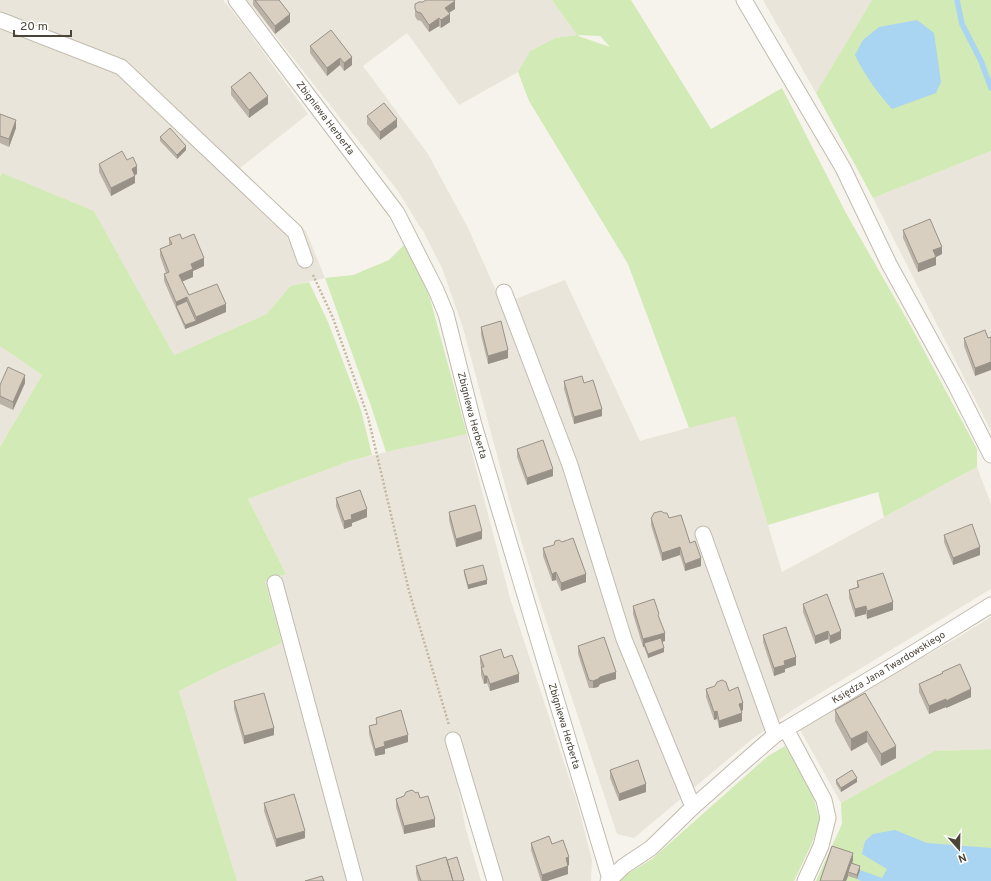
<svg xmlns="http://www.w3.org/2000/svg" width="991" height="881" font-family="Overpass,sans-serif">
  <rect width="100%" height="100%" fill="#f6f3ec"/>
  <!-- residential -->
  <path fill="#eae5da" d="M0,0H223L243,24L308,114L240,168L306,231L325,278L290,286L267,314L174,355L94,211L3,174L0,178Z
    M247,0H552L577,35L555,38L530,51L518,72L459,105L407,33L363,66L428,154L468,228L502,304L565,280L640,441L735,415L782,572L977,467L991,504V589L794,709L751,740L634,838L617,834L535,587L509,500L463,328L442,268L422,229L420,227L398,191Z
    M763,0H872L816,93Z
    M991,151V431L873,198Z
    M0,346L42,375L0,447Z
    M467,434L510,598L577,802L592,860L591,881H502L498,867L456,775L465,826L481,881H237L179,691L221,670L282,643L265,580L286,574L248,499L350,461L435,440Z
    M991,617V749L934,751L841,803L799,728L957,638Z"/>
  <!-- green -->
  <path fill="#d2eab5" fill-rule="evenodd" d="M552,0H631L711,129L782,88L846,213L913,330L977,449V467L884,517L878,492L768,525L735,416L689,428L628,264L529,101L518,72L530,51L555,38L577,35ZM579,35L600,36L610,47L578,36Z
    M872,0H991V151L873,198L816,93Z
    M2,173L94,211L174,355L267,314L290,286L309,282L328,322L350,380L361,410L372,455L350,461L248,499L286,574L265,581L282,643L221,670L179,691L237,881H0V447L42,375L0,346V178Z
    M406,243L429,295L467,434L386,452L371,406L325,278L353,275L389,260Z
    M785,746L810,787L820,820L812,843L794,881H616L652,859L768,756Z
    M991,749V881H816L842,824L841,803L934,751Z"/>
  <!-- water -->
  <path fill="#a9d4f2" d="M917,20L934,33L941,82L936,93L892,109C877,92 865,76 855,55L863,40L879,27Z
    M895,830L927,843L991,848V881H861L857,879L860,870L882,878L887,869L862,854L865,841L873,834Z"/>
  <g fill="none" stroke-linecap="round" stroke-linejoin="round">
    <!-- stream -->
    <path stroke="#a9d4f2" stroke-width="5.5" d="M957,0L962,24L981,61L991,88"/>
    <defs>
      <g id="minor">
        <path id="s1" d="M236,0L397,213L436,290L446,314L474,425L610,879"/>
        <path d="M744,0L843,168L889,264L956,386L991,455"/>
        <path d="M0,20L121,67L295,232L305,260"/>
        <path d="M504,292L570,465L624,639L693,807"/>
        <path d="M703,534L775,735"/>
        <path d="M275,583L355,881"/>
        <path d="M453,740L495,881"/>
        <path d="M608,881L624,866L651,848L693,807L736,769L775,735L786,729"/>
        <path id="s2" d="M805,881L821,846L828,818L824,800L786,729L902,660L991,605"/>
      </g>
    </defs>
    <!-- minor casing -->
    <use href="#minor" stroke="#c2bbae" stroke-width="17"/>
    <!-- path -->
    <path stroke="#c4b79f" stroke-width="2.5" stroke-dasharray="2 2" stroke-linecap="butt" d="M313,275L333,318L368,417L409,591L449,725"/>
    <!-- minor -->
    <use href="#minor" stroke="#fff" stroke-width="15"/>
  </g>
  <!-- wall -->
  <path fill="#bab2a6" d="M253,0H279L290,22L275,34L253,5Z
    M415,9H455L449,13L450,22L441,28L439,26L429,32L421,21L417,20L415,16Z
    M331,30L352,65L344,71L340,65L327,76L310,53V46Z
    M231,87L268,104L249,118L231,95Z
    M0,114L16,128L9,147L0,143Z
    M367,116L397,127L380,140L367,124Z
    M160,137L186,150L177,159L160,141Z
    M127,160L137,174L135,175V183L111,196L99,172V164Z
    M903,230L942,254L936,257V265L918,272L903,238Z
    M169,238L182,239L204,266L193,271V277L182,281L189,295L226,312L185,329L164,281V274L166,273L160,256V249L169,245Z
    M481,327L508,358L488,364L481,335Z
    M964,338H988L975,376L964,346Z
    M564,381L584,383L602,416L574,424L564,389Z
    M25,383L13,410L0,404V385Z
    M517,449L553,476L527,485L517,457Z
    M336,498L367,517L352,523V526L344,529L336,506Z
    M449,512L482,539L456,547L449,520Z
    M651,518H669L690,543L701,566L685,571L680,555L662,561L651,525Z
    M944,535L980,555L953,565L944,542Z
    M543,548L586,582L561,591L556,580L552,581L543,556Z
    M464,570L487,584L468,589L464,574Z
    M857,581L893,610L867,619L866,614L855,617L849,598V590L857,587Z
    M803,604L841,639L830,644L828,639L815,644L803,612Z
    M633,606L659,618L665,641L662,642L664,652L648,658L644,647H643L633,614Z
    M763,635L796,665L785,669V672L774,676L763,642Z
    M578,646L616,679L600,684L598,687L593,688H589L578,654Z
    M480,656L504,658L519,682L490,691L487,683L484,684L481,675V667L480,663Z
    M942,672L971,697L946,708V707L929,714L919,692V684L942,673Z
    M706,689L729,691L743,710L741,711L742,721L719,728L717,719L714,720L706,697Z
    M865,693L896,758L881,766L867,742L851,751L835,721V710Z
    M234,701L274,735L244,744L234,709Z
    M376,718L408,742L385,749V754L375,756L369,734V726L376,724Z
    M610,770L646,792L619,801L610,778Z
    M836,780L857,782L841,792L836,784Z
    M420,798L435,827L404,834L396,807V799Z
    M264,803L305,838L276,847L264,811Z
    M531,843L552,844L569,865H568V874L547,881H541L531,850Z
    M447,860L464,881H418L416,873V866Z
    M853,860L852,864L860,870L857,879L848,876L846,881H820Z"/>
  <!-- shaded-wall -->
  <path fill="#979187" d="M455,1V9L445,15V8Z
    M290,14V22L275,34V26Z
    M450,14V22L441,28V20Z
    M439,18V26L429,32V25Z
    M352,57V65L344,71V63Z
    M340,58V65L327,76V68Z
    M268,96V104L249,118V110Z
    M397,119V127L380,140V132Z
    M16,120V128L9,147V139Z
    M186,146V150L177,159V155Z
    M137,166V174L132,176V169Z
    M135,176V183L111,196V188Z
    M942,247V254L936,257V265L918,272V264L933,250Z
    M204,258V266L193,271V277L179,283V275L191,264Z
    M187,297V305L176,306V302Z
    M226,304V312L196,325V317Z
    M196,321V325L185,329V325Z
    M508,350V358L488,364V356Z
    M991,362V370L975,376V368Z
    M25,375V383L13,410V402Z
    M602,409V416L574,424V417Z
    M553,469V476L527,485V478Z
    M367,509V517L352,523V526L344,529V521L351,515Z
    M482,531V539L456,547V539Z
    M680,547V555L662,561V553Z
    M980,547V555L953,565V558Z
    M701,558V566L685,571V564Z
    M556,572V580L552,581V574Z
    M586,574V582L561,591V583Z
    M487,580V584L468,589V585Z
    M893,602V610L867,619V611Z
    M866,606V614L855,617V609Z
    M828,631V639L815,644V636Z
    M841,631V639L830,644V636Z
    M665,633V641L645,646L644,643V647H643V639Z
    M664,648V652L648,658V654Z
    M796,657V665L785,669V672L774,676V668L784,661Z
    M616,672V679L600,684L598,687L593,688V681L600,677Z
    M519,674V682L490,691V684Z
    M484,676H487V683L484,684Z
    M971,689V697L946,708V701Z
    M946,699V707L929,714V706Z
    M743,703V710L739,712V704Z
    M717,711V719L714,720V712Z
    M742,713V721L719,728V721Z
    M274,728V735L244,744V736Z
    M867,731V742L851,751V739Z
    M408,735V742L385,749V754L375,756V749L384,742Z
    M896,746V758L881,766V754Z
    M857,778V782L841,792V788Z
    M646,784V792L619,801V794Z
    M435,819V827L404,834V826Z
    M305,831V838L276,847V839Z
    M853,853V860L849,872H848V876L846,881H843Z
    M569,857V865L566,866V858Z
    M568,866V874L547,881H542V875Z
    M860,866V870L857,879V875Z"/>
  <!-- building -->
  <path fill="#d8cfc1" stroke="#979187" d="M255,0H279L290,14L275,26Z
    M426,0H454L455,1L445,8L450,14L441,20L439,18L429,25L421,13L417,12L415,9V4L419,2H423Z
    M331,30L352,57L344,63L340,58L327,68L310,46Z
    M250,72L268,96L249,110L231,87Z
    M384,103L397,119L380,132L367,116Z
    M0,114L16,120L9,139L0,136Z
    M170,128L186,146L177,155L160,137Z
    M122,151L127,160L133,157L137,166L132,169L135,176L111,188L99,164Z
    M930,219L942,247L933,250L936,257L918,264L903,230Z
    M180,234L182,239L194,234L204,258L191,264L193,269L179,275L189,295L217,284L226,304L196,317L187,297L176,302L164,274L169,272L160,249L172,244L169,238Z
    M187,301L196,321L185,325L176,306Z
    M501,321L508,350L488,356L481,327Z
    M985,330L988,338L991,337V362L975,368L964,338Z
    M8,367L25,375L13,402L0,396V385Z
    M582,376L584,383L593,380L602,409L574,417L564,381Z
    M543,440L553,469L527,478L517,449Z
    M360,490L367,509L351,515L352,519L344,521L336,498Z
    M475,505L482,531L456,539L449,512Z
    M661,511L664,513H667L669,518L681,515L690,543L695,541L701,558L685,564L680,547L662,553L651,518L652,517L654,513Z
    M972,524L980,547L953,558L944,535Z
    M573,538L586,574L561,583L556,572L552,574L543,548L554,545L555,541L559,540L562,542Z
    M483,565L487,580L468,585L464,570Z
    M883,573L893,602L867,611L866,606L855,609L849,590L859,587L857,581Z
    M827,594L841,631L830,636L828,631L815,636L803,604Z
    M654,599L659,614L658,615L665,633L643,639L633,606Z
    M786,627L796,657L784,661L785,665L774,668L763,635Z
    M604,637L616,672L600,677L598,679L593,681L589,680L578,646Z
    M661,638L664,648L648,654L644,643Z
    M501,649L504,658L512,655L519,674L490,684L487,676H484L481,667H484L480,656Z
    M960,664L971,689L946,701V699L929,706L919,684L943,673L942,672Z
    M722,680L726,682L729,691L738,687L743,703L739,704L742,713L719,721L717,711L714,712L706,689L715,686L717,682Z
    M264,693L274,728L244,736L234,701Z
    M865,693L896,746L881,754L867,731L851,739L835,710Z
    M401,710L408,735L384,742L385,746L375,749L369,726L377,724L376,718Z
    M638,760L646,784L619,794L610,770Z
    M852,770L857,778L841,788L836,780Z
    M412,790L416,793L418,792L420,798L428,796L435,819L404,826L396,799L404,796L406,792Z
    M294,794L305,831L276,839L264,803Z
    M549,836L552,844L563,840L569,857L566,858L568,866L542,875L531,843Z
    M832,846L853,853L843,881H820Z
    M446,857L453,881H421L416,866Z
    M457,857L464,880L462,881H453L447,860Z
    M851,863L860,866L857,875L848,872Z
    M322,876L324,881H305Z"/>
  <g text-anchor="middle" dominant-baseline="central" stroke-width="3" stroke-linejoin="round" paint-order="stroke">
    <!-- street labels -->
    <g font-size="10" fill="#4b4439" stroke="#fff">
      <text stroke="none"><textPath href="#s1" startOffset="148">Zbigniewa Herberta</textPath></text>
      <text stroke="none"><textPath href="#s1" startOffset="484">Zbigniewa Herberta</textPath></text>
      <text stroke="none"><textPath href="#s2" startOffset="286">Księdza Jana Twardowskiego</textPath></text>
      <text stroke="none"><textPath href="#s1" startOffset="808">Zbigniewa Herberta</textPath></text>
    </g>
  </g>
  <!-- north arrow -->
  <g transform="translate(959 849) rotate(160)" stroke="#ffffff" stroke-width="3" paint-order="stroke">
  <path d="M0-3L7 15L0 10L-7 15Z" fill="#4b4439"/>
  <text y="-6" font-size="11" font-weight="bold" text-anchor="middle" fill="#4b4439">N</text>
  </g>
  <!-- scale -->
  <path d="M14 30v6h57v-6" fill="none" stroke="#4b4439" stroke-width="2"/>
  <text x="20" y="30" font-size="12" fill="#4b4439" stroke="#ffffff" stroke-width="3" paint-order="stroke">20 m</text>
</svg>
